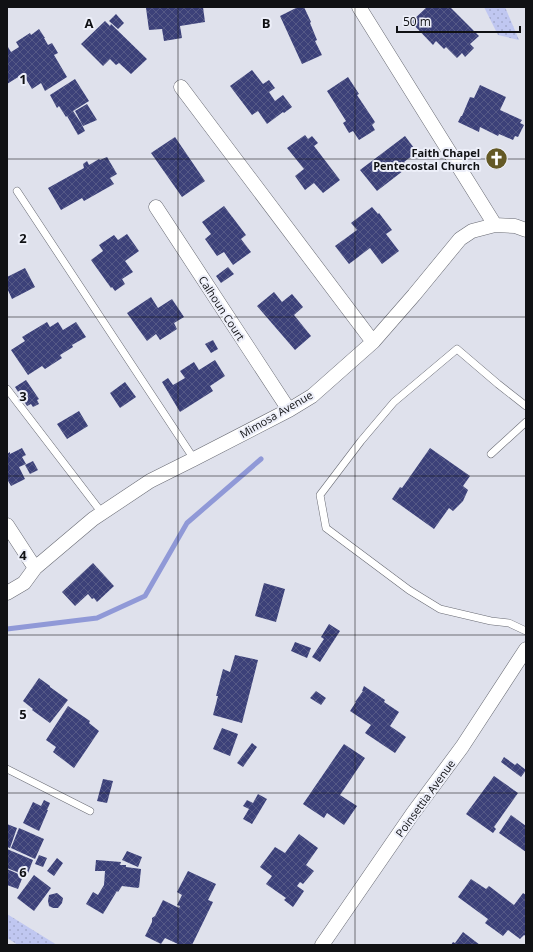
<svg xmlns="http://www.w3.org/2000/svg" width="533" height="952" font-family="'Open Sans',sans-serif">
  <defs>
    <pattern id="grass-dots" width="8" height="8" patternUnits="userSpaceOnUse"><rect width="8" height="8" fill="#c0c7f1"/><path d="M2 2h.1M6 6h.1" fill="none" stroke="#a4aace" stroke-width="1.8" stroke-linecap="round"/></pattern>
    <pattern id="building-cross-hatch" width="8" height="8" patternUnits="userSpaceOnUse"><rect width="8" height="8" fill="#3c4179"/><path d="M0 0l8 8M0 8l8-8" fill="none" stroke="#555986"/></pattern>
  </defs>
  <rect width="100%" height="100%" fill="#dfe1ec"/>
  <!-- grass -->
  <path fill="url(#grass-dots)" d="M484,7H505L519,40L498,35Z
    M7,914L57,945H18L7,938Z"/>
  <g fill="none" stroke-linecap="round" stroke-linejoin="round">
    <!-- stream -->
    <path stroke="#9099d7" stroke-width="5" d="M7,629L97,618L145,596L187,523L261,459"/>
  </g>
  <!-- building -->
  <path fill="url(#building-cross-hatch)" d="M147,7H203L205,22L180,26L182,38L164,41L162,29L149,30L146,8H147Z
    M298,7H304L311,22L310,23L317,40L315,41L322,55L302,64L280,16Z
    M427,7H450L479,36L470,44L474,48L465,57L462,53L457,58L446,47L444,49L436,41L433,45L411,22Z
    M116,14L124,23L118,29L109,21Z
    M105,21L110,26L111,24L147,59L131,74L119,63L116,65L110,59L103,66L81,44Z
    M39,29L45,38H44L48,45L52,43L58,53L54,55L67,77L45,91L41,83L32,89L23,74L7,84V48L8,47L11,52L19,47L16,42L30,33L31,35Z
    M252,70L263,84L269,80L275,88L269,92L275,101L283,95L292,107L284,113L283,112L267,124L258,111L252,115L230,86Z
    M348,77L359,94L357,95L375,122L372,125L375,130L359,140L353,131L349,133L343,123L346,121L327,91Z
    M75,79L89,101L73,111L81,123L85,131L78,135L67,116L66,117L59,106L57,108L50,95Z
    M480,85L506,97L500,110L522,120L520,123L524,125L518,137L515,136L513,140L499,134L498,136L480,127L479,132L458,122L461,116H462L470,97L474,98Z
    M87,104L97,120L83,126L75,111Z
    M305,135L308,139L312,136L318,143L314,146L340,180L323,193L314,183L305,190L295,176L304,169L287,148Z
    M405,136L417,152L404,162L408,167L377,191L360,170Z
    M175,137L205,181L182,197L151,153Z
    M107,157L117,174L110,178L114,184L84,201L82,198L61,210L48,188L84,168L83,164L87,161L89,165L99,159L100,160Z
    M224,206L246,235L241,239L251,252L233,265L224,252L217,256L205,239L211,234L202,222Z
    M372,207L378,214L379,213L392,230L386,234L399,251L382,264L370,248L349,264L335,246L357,230L351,223Z
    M127,234L139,251L125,261L133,272L122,279L125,284L115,291L112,287L111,288L91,260L103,251L99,245L114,235L118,240Z
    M228,267L234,274L221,283L216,276Z
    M25,268L35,287L12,299L7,288V277Z
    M274,292L282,302L292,294L303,307L294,315L311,336L295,350L257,306Z
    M151,297L158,308L172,299L184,317L174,323L177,329L160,340L156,334L147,341L127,313Z
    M47,322L50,327L58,322L63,330L76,322L86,337L72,345L73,347L60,355L62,358L45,369L42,366L28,375L11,350L25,341L22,337Z
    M213,340L218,349L211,353L205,344Z
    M215,360L225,376L210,386L213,391L180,412L162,382L168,378L173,385L185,378L180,371L194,362L199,370Z
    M26,380L39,399L37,400L39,404L33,407L31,404L27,406L15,387Z
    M125,382L136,397L120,408L110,393Z
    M79,411L88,426L67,439L57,424Z
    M22,448L26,455L22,457L26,464L19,467L25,479L11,486L7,479V454L10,452V454Z
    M430,448L470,476L463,486L468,490L463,501L453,511L449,508L434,529L392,499L400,487L402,488Z
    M33,461L38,470L30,474L25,465Z
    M93,563L114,586L97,602L94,598L92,599L88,594L75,606L62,592Z
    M264,583L285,589L276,622L255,616Z
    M329,624L340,631L320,662L312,657L324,639L321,637Z
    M295,642L311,648L307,658L291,651Z
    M235,655L258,660L242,723L213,715L218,696H216L223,669L230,672Z
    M39,678L50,686V687L68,700L50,723L32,710L33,709L23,701Z
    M364,686L385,700L384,702L399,712L390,726L406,737L395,753L365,733L371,725L350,711L356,702H355L363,691H362Z
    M316,691L326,698L321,705L310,698Z
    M68,706L90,721L89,723L99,731L74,768L53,752L56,747L46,740Z
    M222,728L238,734L230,756L213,749Z
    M252,743L257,747L243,767L237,763Z
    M344,744L365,758L340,795L357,806L344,825L327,813L324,818L303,804Z
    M504,757L515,765L517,763L526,770L521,777L501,762Z
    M494,776L518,793L494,827L496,829L493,833L466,814Z
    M103,779L113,781L107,803L97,801Z
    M258,794L267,799L252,824L243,819L249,809L243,806L247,800L253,803Z
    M44,800L50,803L47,810H48L39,831L23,823L33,802L41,806Z
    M511,815L526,826V852L499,833Z
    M7,824L17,828L10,848L7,847Z
    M19,828L44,839L35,859L11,848Z
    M299,834L318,848L306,865L314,871L303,884L300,882L297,886L304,891L293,907L284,900L286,898L266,884L272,876L260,867L275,847L285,853Z
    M7,849L33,860L27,876L7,868Z
    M127,851L142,857L138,867L122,860Z
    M39,855L47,858L43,867L35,864Z
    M57,858L63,863L54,876L47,871Z
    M96,860L121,862L120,865H126V867L141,869L139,888L138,887V888L122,886L118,892L117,891L103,914L86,904L93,892L98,895L104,885L105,871H95Z
    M7,869L23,876L18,889L7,885Z
    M188,871L216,884L208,900L213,902L192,945H180L165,938L161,944L145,936L152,922V918L155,916L163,900L179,908L180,906L177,905L182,895L177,892Z
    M34,875L51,888L34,911L17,898Z
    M471,879L486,889L489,886L514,905L523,893L526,895V936L524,935L520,939L508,930L503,936L485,923L488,919L458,897Z
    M57,893L63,898L62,903L58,908H53L49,906L48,901L49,895Z
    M463,932L480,945H451L453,942L455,943Z"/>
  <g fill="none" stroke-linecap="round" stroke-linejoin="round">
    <defs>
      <path id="service" d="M17,191L194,459
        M7,389L102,513
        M526,406L498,384L457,349L394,402L361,441L320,495L326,528L409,590L440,609L491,621L509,623L526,631
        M491,454L526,422
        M7,769L90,811"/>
      <path id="minor" d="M359,7L495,225
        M181,87L373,342
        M156,207L289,410
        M7,525L35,568
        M7,593L24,583L35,568L93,519L150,481L194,459L289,410L312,396L373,342L414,295L460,239L472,231L495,225L515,226L526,230
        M322,945L413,813L462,747L526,649"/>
    </defs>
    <!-- service casing -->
    <use href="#service" stroke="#686a73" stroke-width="8"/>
    <!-- minor casing -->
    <use href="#minor" stroke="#686a73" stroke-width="15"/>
    <!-- service -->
    <use href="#service" stroke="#fff" stroke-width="7"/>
    <!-- minor -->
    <use href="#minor" stroke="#fff" stroke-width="14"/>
  </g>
  <!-- grid -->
  <path fill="none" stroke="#101114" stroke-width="1" stroke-opacity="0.55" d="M178,7V945M355,7V945M7,159H526M7,317H526M7,476H526M7,635H526M7,793H526"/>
  <!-- icons -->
  <defs>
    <symbol id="church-disc" viewBox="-11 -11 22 22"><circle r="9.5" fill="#645925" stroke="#edeff9"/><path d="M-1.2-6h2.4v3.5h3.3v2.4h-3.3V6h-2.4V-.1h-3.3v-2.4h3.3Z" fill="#fff"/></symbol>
  </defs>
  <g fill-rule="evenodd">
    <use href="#church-disc" x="484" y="146" width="25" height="25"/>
  </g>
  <g text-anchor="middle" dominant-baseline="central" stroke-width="4" stroke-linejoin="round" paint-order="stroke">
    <!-- poi labels -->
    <g font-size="11" font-weight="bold" fill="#101114" stroke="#edeff9" text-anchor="end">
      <text x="480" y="152">Faith Chapel<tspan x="480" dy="13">Pentecostal Church</tspan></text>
    </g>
    <!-- street labels -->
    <g font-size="11" fill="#101114" stroke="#edeff9">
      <text transform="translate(222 308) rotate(57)">Calhoun Court</text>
      <text transform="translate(276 414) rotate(-30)">Mimosa Avenue</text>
      <text transform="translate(425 798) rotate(-54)">Poinsettia Avenue</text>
    </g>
  </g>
  <g font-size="13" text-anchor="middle" font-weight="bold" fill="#101114" stroke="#edeff9" stroke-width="4" stroke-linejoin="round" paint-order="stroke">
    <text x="89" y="28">A</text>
    <text x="266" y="28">B</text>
    <text x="23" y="84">1</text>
    <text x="23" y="243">2</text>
    <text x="23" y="401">3</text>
    <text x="23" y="560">4</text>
    <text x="23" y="719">5</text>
    <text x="23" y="877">6</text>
  </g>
  <!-- border -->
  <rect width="533" height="952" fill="none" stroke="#101114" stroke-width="16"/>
  <!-- scale -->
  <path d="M397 26v6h123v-6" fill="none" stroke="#101114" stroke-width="2"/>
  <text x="403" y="26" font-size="12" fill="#101114" stroke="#edeff9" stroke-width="3" paint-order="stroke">50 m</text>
</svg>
